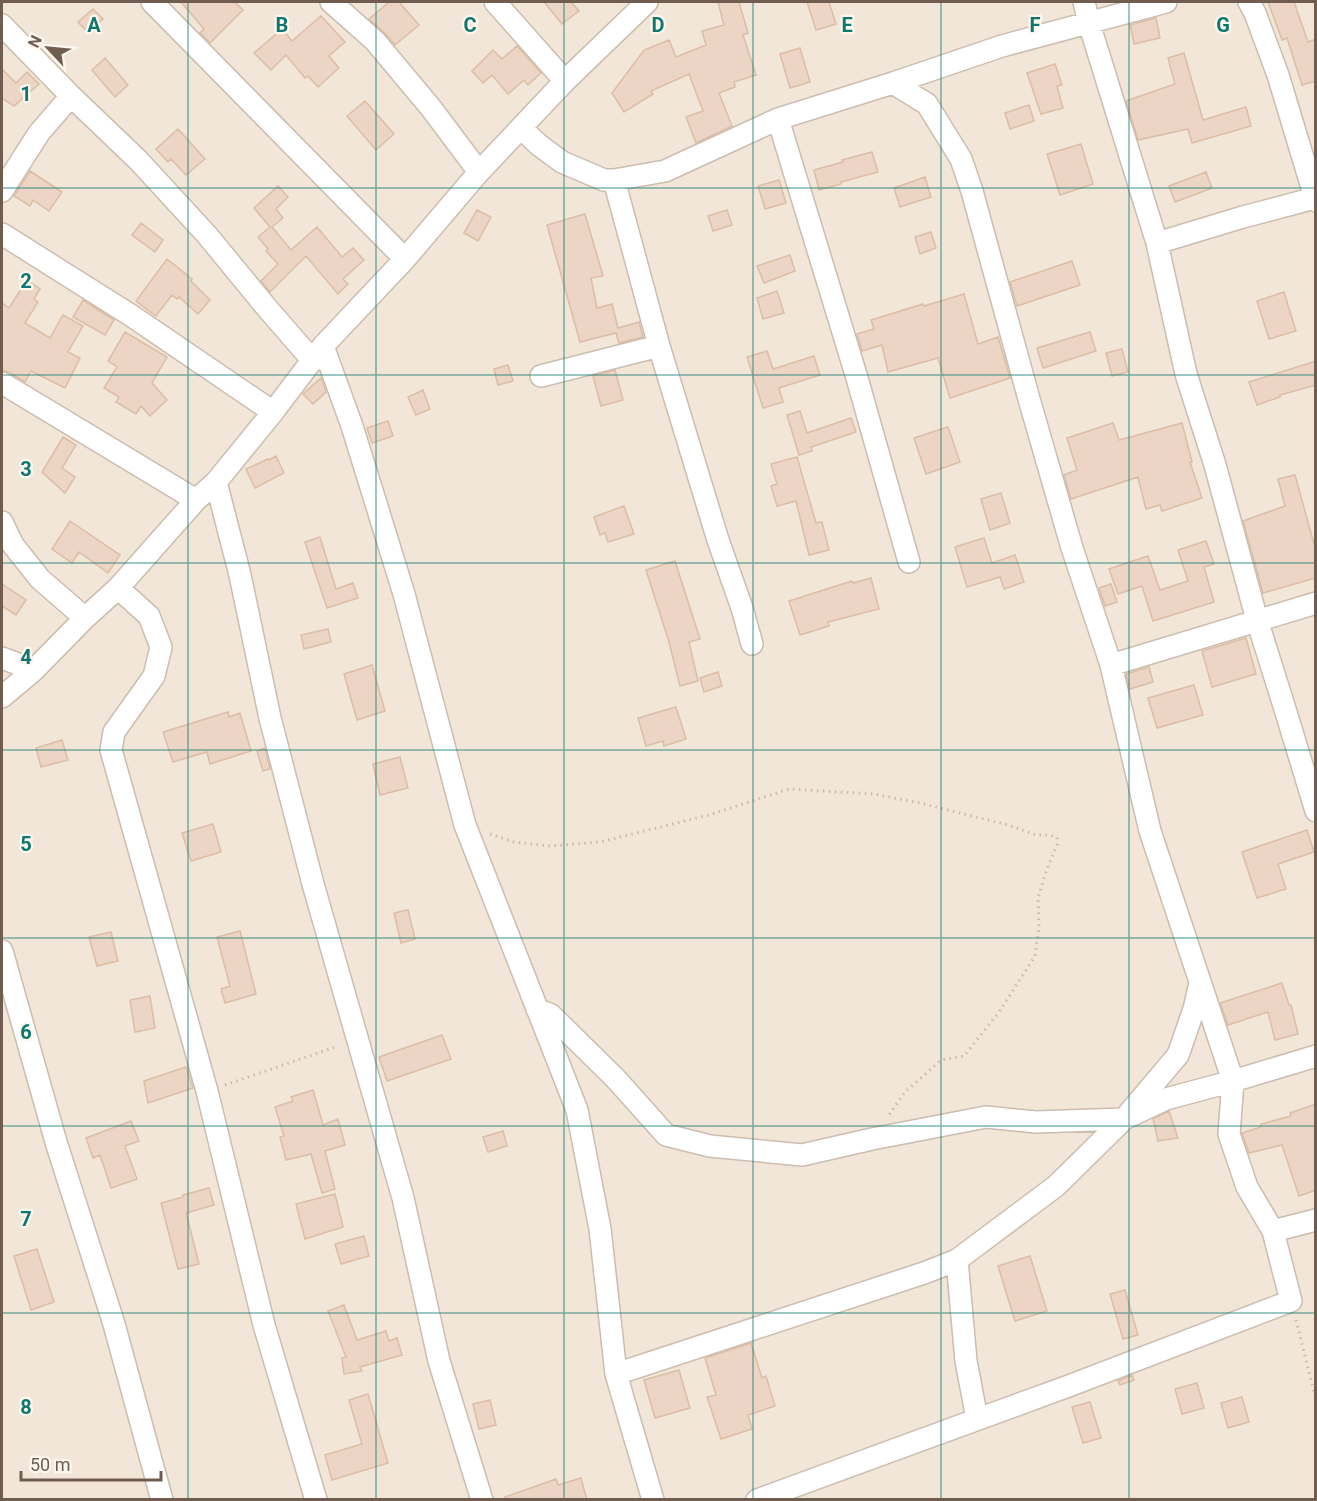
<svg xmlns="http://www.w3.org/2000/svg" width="1317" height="1501" font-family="Roboto,sans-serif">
  <rect width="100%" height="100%" fill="#faf4e9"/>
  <!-- residential -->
  <path fill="#f1e6d8" d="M2,2H1315V1499H2Z"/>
  <!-- building -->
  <path fill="#ecd5c4" stroke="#dcbda6" stroke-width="1.5" d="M181,2H235L243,10L210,43L200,33L204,29Z
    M389,2H399L419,25L395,45L384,32L369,19Z
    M544,2H571L579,11L562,24Z
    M718,2H739L748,33L743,35L756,75L734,82L735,87L719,93L732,126L696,143L686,117L703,111L689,74L651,91L653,94L624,112L612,93L644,50L669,40L676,57L706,45L702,31L724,25Z
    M807,2H829L836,24L816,30Z
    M1268,2H1294L1308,42L1316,39V81L1302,85L1287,38L1282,40Z
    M93,9L103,19L88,33L78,22Z
    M321,16L345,42L329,56L339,68L318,87L308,76L305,78L286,55L271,70L254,53L282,29L292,41Z
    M1156,18L1160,38L1134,44L1130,25Z
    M517,46L541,73L528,85L524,80L508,94L492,75L483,83L472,71L493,50L502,59Z
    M800,48L810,82L790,88L780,54Z
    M1184,53L1203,120L1246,107L1251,126L1192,143L1188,129L1138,140L1126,101L1175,84L1168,58Z
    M105,58L128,85L115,97L92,70Z
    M1055,64L1062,85L1057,86L1063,108L1041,114L1027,73Z
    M2,69L16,83L27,72L39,84L14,106L2,98Z
    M365,101L394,134L376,150L347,116Z
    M1029,105L1034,121L1010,129L1005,113Z
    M178,129L205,159L186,175L171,159L168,162L156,149Z
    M1081,144L1093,184L1060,195L1047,154Z
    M872,152L878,172L841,182V184L819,190L814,170L843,162L842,160Z
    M30,171L62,192L49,211L33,200L30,206L14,196Z
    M1206,172L1212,188L1175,202L1169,186Z
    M925,177L931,197L900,207L894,188Z
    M779,180L786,203L765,209L758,186Z
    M278,186L288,197L276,209L283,218L272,227L291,250L317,227L342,257L353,248L364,260L343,279L348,284L338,294L306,256L270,292L261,281L278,264L266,251L268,249L258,237L270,227L254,208Z
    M477,210L491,217L478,241L464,233Z
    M727,210L732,225L713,231L708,216Z
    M585,214L603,276L591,278L597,308L612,304L618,328L639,322L643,337L619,343L616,333L580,342L547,225Z
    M141,223L163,240L155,252L132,235Z
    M931,232L936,248L920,254L915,237Z
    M790,255L795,271L764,283L757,266Z
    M167,259L192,279L191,281L210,300L198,314L179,297L177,299L172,295L156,316L136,301Z
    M1072,261L1080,285L1017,306L1010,282Z
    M27,280L40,289L34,299L38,302L25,323L50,338L63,315L83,326L68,352L80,358L65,388L31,371L25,382L9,372L2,370V303L9,308Z
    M777,291L784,313L763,319L757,298Z
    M1284,292L1296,331L1269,339L1257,301Z
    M964,294L978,344L998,337L1010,378L950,398L938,358L888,372L882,345L862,351L857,334L874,329L871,320L923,304L924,306Z
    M83,300L114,320L105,335L73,317Z
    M125,332L167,357L152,383L167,400L150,416L141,406L136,414L116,402L119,397L104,388L117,367L108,361Z
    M1090,332L1096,351L1043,368L1037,348Z
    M1122,349L1128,372L1112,376L1106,353Z
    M767,351L773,369L814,356L820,375L779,388L783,402L763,408L747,357Z
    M1316,361V385L1280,395V397L1257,405L1249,382Z
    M508,365L513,381L498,385L494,369Z
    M615,370L623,400L601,406L593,376Z
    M321,378L326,392L313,404L303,394Z
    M423,390L430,409L416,415L408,397Z
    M800,411L807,433L851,418L856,432L811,447L812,451L799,455L787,415Z
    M388,421L393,436L372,443L367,428Z
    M1113,423L1119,440L1182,423L1192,462H1190L1202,498L1162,511L1160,505L1146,509L1138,477L1071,499L1064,475L1077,470L1067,438Z
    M948,427L960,462L926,474L914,438Z
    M63,437L76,445L62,468L75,477L65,493L42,472Z
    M276,456L284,473L255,488L246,469L268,459L269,460Z
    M797,457L816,523L822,522L829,550L809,555L796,501L777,506L771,486L777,484L771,464Z
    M1295,475L1316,551V578L1263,593L1243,521L1285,506L1278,479Z
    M1001,493L1010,523L990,530L981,499Z
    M624,506L634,534L608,542L605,533L600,535L594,517Z
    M70,521L120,555L108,573L79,552L72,563L52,549Z
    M320,537L336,589L353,583L358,598L327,608L305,542Z
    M984,538L992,563L1015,555L1024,582L1004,589L1000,577L967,587L955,547Z
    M1206,541L1214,564L1204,567L1214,602L1153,621L1142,586L1118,594L1109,569L1148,556L1160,590L1188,581L1178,550Z
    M675,561L700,639L689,642L698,681L680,686L669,642L646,570Z
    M871,578L879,609L828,622L829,626L800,635L789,601L852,581L853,583Z
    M2,584L26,600L16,615L2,606Z
    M1111,584L1117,602L1105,606L1099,588Z
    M328,629L331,642L304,649L301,635Z
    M1246,638L1256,674L1212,687L1202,651Z
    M372,665L385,711L357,720L344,674Z
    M1149,667L1153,682L1130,689L1126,674Z
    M718,672L722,686L704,692L700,678Z
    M1194,685L1203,715L1157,728L1148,698Z
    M676,707L686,739L664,746L663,741L646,746L638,718Z
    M228,712L229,717L240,713L251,751L210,764L207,752L173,762L163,732Z
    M62,740L68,760L41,767L36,748Z
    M265,748L270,769L263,771L257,751Z
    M400,757L408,788L380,795L373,764Z
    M213,824L221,852L191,861L182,833Z
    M1307,830L1314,852L1278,864L1286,889L1257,898L1242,852Z
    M408,910L415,939L401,943L394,913Z
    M240,931L256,994L225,1003L221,989L230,986L217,937Z
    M111,932L118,961L97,966L89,937Z
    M1282,983L1289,1005H1291L1298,1034L1275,1040L1268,1012L1228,1025L1220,1003Z
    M150,996L155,1028L135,1032L130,1000Z
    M442,1035L451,1059L387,1081L379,1057Z
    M186,1067L193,1088L148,1103L144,1081Z
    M313,1090L323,1125L338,1119L345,1145L325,1151L335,1189L322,1193L311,1154L286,1160L280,1137L284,1136L275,1107L293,1101L291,1097Z
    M1316,1104V1190L1299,1196L1282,1145L1249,1153L1242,1133L1261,1127V1124L1291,1116L1290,1113Z
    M1169,1111L1178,1138L1158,1141L1153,1119Z
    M131,1121L139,1141L125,1146L137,1179L111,1188L100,1155L93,1158L86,1138Z
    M503,1131L507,1146L488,1152L483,1137Z
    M209,1188L214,1205L186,1213L199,1264L178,1269L161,1203L183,1197V1195Z
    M335,1194L343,1227L305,1239L296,1204Z
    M364,1236L369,1256L341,1264L335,1244Z
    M37,1249L54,1302L31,1310L14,1256Z
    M1030,1256L1047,1311L1015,1321L998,1266Z
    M1125,1290L1138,1335L1123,1339L1110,1294Z
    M344,1305L357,1340L386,1331L389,1341L397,1338L402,1355L360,1367L362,1371L344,1374L342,1358L346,1357L328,1311Z
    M751,1343L762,1378L766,1376L775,1406L748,1415L752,1429L721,1439L707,1397L716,1395L705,1358Z
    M679,1370L690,1408L655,1418L644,1380Z
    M1132,1375L1134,1380L1120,1385L1118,1381Z
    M1197,1383L1204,1408L1182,1414L1175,1389Z
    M368,1394L388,1463L332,1480L325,1455L362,1444L349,1400Z
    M1242,1397L1249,1422L1228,1428L1221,1403Z
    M490,1400L496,1425L479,1429L473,1404Z
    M1090,1402L1101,1438L1083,1443L1072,1407Z
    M581,1478L587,1500H505V1497L556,1479L558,1485Z"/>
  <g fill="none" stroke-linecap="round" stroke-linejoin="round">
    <defs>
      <path id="minor" d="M152,2L405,259
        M331,2L375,41L431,108L479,172
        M495,2L565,81
        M1084,2L1089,23L1157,243L1186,374L1215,465L1257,620L1285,709L1316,811
        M1249,2L1255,13L1278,75L1316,201
        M2,25L71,96L138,160L207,235L267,308L313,361
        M778,119L857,378L909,562
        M521,128L539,145L562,162L604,180H614L665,171L778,119L893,83L1002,46L1166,2
        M614,180L659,346L718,540L742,608L752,644
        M2,191L39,133L71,96
        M2,234L132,316L273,412
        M1157,243L1243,217L1315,198
        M323,346L352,426L404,594L465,825L577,1110L600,1229L616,1374L653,1500
        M541,376L659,346
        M2,383L196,500
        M216,482L240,575L270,718L313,884L403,1198L439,1361L482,1500
        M2,522L13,545L40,579L85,618
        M118,588L149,616L161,647L154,676L114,732L111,750L207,1091L264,1325L316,1500
        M2,658L34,670
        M1111,665L1316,603
        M2,697L34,670L85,618L118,588L196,500L216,482L273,412L323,346L405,259L479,172L565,81L647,2
        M2,951L56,1142L114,1324L162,1500
        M537,1009L551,1015L616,1079L666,1135L710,1146L802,1155L872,1139L986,1117L1036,1122L1124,1119L1178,1055L1194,1009L1200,983
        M1273,1231L1316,1220
        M957,1260L966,1361L977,1419
        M616,1374L924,1273L957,1260L1056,1186L1124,1119L1166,1099L1233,1081L1316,1056
        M757,1500L1066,1387L1291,1301L1273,1231L1247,1187L1229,1134L1233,1081L1150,831L1111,665L1072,548L1029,399L972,191L961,159L927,104L893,83"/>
    </defs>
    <!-- minor casing -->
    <use href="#minor" stroke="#cbbdb0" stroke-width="24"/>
    <!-- path -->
    <path stroke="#d1b9a7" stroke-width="3" stroke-dasharray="1.5 4.5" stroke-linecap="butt" d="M490,834L514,842L550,846L600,842L709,815L789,789L874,794L920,803L1008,825L1036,835H1050L1057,838V845L1047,869L1038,898L1039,927L1035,956L999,1012L964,1056L941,1060L905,1092L889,1115
      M225,1085L338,1046
      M1296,1320L1316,1400"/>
    <!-- minor -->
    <use href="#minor" stroke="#fff" stroke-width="21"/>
  </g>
  <!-- grid -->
  <path fill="none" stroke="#0f766e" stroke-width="1.5" stroke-opacity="0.55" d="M188,2V1500M376,2V1500M564,2V1500M753,2V1500M941,2V1500M1129,2V1500M2,188H1316M2,375H1316M2,563H1316M2,750H1316M2,938H1316M2,1126H1316M2,1313H1316"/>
  <g font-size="20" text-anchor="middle" font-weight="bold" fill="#0f766e" stroke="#fdf8ef" stroke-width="4.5" stroke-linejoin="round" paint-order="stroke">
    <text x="94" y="32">A</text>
    <text x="282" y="32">B</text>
    <text x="470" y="32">C</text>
    <text x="658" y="32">D</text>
    <text x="847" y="32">E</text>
    <text x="1035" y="32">F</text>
    <text x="1223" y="32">G</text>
    <text x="26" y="101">1</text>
    <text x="26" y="288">2</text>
    <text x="26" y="476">3</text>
    <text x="26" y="664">4</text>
    <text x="26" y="851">5</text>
    <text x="26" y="1039">6</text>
    <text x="26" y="1226">7</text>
    <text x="26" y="1414">8</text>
  </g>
  <!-- border -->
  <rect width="1317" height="1501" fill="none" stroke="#715d50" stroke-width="6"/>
  <!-- north arrow -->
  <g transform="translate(48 48) rotate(296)" stroke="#fdf8ef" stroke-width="4.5" paint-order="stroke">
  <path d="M0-4.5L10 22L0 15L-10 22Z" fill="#715d50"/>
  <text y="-9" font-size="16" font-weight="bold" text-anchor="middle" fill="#715d50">N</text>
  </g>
  <!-- scale -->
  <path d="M21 1471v9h140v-9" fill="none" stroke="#715d50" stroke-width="3"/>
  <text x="30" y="1471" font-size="18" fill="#715d50" stroke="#fdf8ef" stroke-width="4.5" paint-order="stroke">50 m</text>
</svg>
